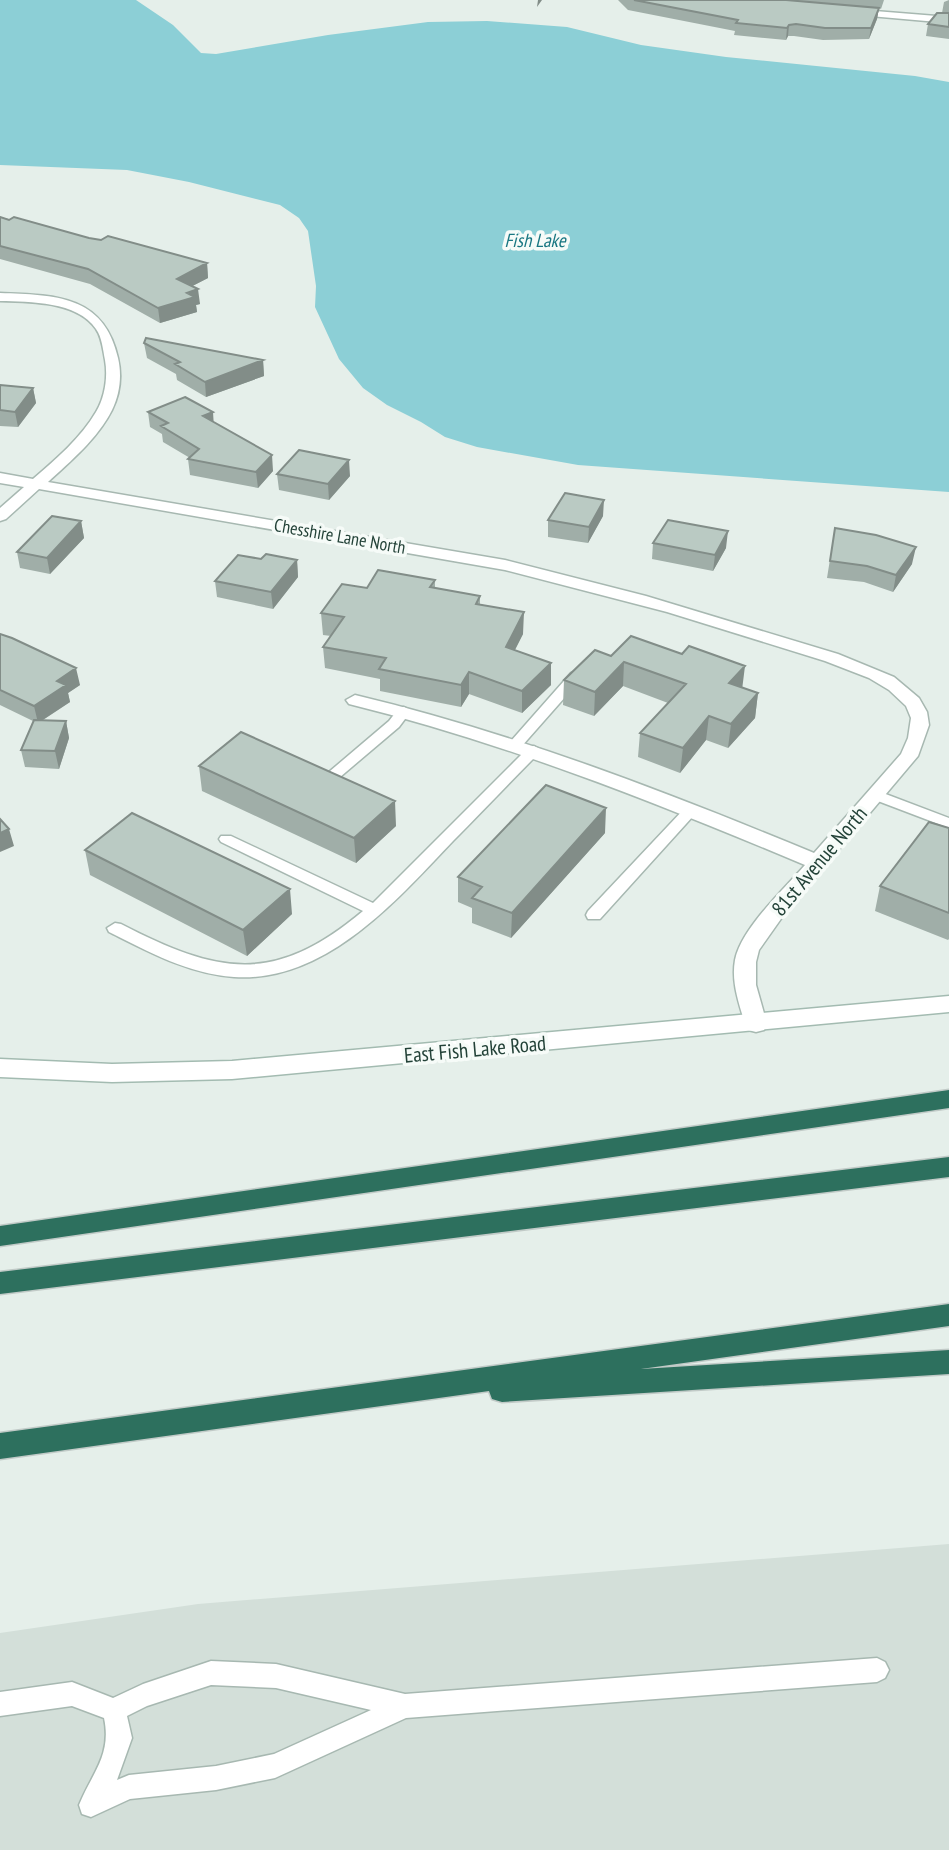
<svg xmlns="http://www.w3.org/2000/svg" width="949" height="1850" font-family="'PT Sans Narrow',sans-serif">
  <rect width="100%" height="100%" fill="#e5efea"/>
  <!-- built -->
  <path fill="#d3dfd9" d="M949,1544V1850H0V1633L198,1604Z"/>
  <!-- water -->
  <path fill="#8ccfd6" d="M0,0H136L173,25L201,53L216,54L328,35L428,22L487,21L567,27L641,45L726,57L915,76L949,82V492L578,465L477,447L445,437L421,422L387,405L363,388L339,359L315,307L316,286L308,231L299,218L280,205L189,182L127,170L0,165Z"/>
  <g fill="none" stroke-linecap="round" stroke-linejoin="round">
    <defs>
      <path id="lane" d="M576,672L583,676L581,679L521,747H511L509,744L511,741L571,673Z
        M404,707L411,711L399,727L333,783H323L321,780L323,777L389,721L399,708Z
        M534,746L541,750L539,753C510,782 482,812 453,841C396,901 325,983 234,977C189,974 149,952 109,932L107,928L115,923L121,924C218,974 274,986 363,911L221,842L219,839L221,836H231L373,903L529,747Z
        M875,790L949,818V828L870,798L868,795L870,792Z
        M690,806L695,808L697,811L695,814L600,919H588L586,915L588,911L685,808Z
        M877,1658L885,1662L889,1670L885,1678L877,1682L406,1718L275,1778L216,1790L130,1799L91,1817L82,1814L79,1805C92,1773 112,1755 104,1718L72,1706L0,1716V1692L72,1682L113,1698L143,1684L211,1661L276,1664L405,1694ZM211,1685L276,1688L371,1710L274,1754L216,1766L129,1775L117,1780L132,1738L127,1716L147,1706Z"/>
      <path id="street" d="M850,9L949,17V23L847,14L845,12Z
        M0,293C55,295 104,295 118,358C122,375 120,394 112,410C98,438 71,461 48,482L505,560L646,596L838,654L894,677L919,698L927,712L929,725L918,756L783,916L759,950L756,962V985L767,1024L764,1030L756,1032L748,1030L745,1024C739,1003 731,982 735,960C741,929 784,889 805,865C655,802 506,743 349,704L346,700L355,695C514,733 664,791 814,853L901,754L908,738L911,718L906,706L889,690L869,678L825,661L667,612L505,570L39,489L6,519L0,521V508L24,487L0,483V473L33,479C55,460 81,438 96,412C105,397 108,377 105,360C103,350 102,337 96,329C77,301 30,302 0,301Z"/>
      <path id="secondary" d="M949,996V1012L232,1079L112,1082L0,1077V1059L112,1064L232,1061Z"/>
      <path id="highway" d="M949,1090V1108L0,1246V1226Z
        M949,1157V1177L0,1294V1272Z
        M949,1304V1326L641,1369L949,1350V1374L502,1402L492,1399L489,1391L0,1459V1433Z"/>
    </defs>
    <!-- lane casing -->
    <use href="#lane" stroke="#a7b8b1" stroke-width="3"/>
    <!-- street casing -->
    <use href="#street" stroke="#a7b8b1" stroke-width="3"/>
    <!-- secondary casing -->
    <use href="#secondary" stroke="#a3bbb1" stroke-width="3"/>
    <!-- highway casing -->
    <use href="#highway" stroke="#c1cac7" stroke-width="3"/>
    <!-- lane -->
    <use href="#lane" fill="#fff" fill-rule="evenodd"/>
    <!-- street -->
    <use href="#street" fill="#fff" fill-rule="evenodd"/>
    <!-- secondary -->
    <use href="#secondary" fill="#fff" fill-rule="evenodd"/>
    <!-- highway -->
    <use href="#highway" fill="#2d705e" fill-rule="evenodd"/>
  </g>
  <!-- wall -->
  <path fill="#a0aea8" d="M618,0H884L881,9L879,8L877,19L869,39L823,40L794,36H788L786,40L734,35L735,31L628,10Z
    M949,0V39L926,36L928,24L942,13L944,2Z
    M0,217L89,238L207,263L208,278L192,286L200,304L196,305L197,312L160,323L90,284L0,259Z
    M144,343L263,360L264,376L206,397L177,380L176,374L147,358Z
    M0,385L33,388L36,403L18,427L0,426Z
    M148,412L214,423L273,471L258,488L190,475L188,459L190,458L163,442L162,434L150,427Z
    M277,474L350,476L329,500L279,490Z
    M603,516L588,543L548,537V520Z
    M81,521L84,538L50,574L20,568L17,552Z
    M835,528L912,564L893,592L864,582L827,578Z
    M653,543L726,548L713,571L652,559Z
    M261,559L297,560L298,577L273,609L217,597L215,581Z
    M435,580V588L480,596V604L523,634L515,650L551,663V685L522,713L469,694L461,707L380,691V679L325,668L323,647L331,636L323,635L321,613L367,588Z
    M0,634L80,685L68,693L70,702L43,720L66,721L69,738L59,769L25,767L21,750L33,721L0,705Z
    M611,656L742,688L758,693L755,718L728,748L706,740L680,773L638,757L640,733L668,703L623,686L594,716L563,705L564,680Z
    M199,766L396,826L356,863L202,791Z
    M949,828V939L948,940L875,911L880,886Z
    M605,833L511,938L472,923V908L458,902V877Z
    M85,850L292,914L247,956L90,875Z"/>
  <!-- shaded-wall -->
  <path fill="#828d88" d="M538,0H542L537,7Z
    M879,8L877,19L869,39L871,28Z
    M789,25L788,36L786,40L787,28Z
    M207,263L208,278L179,293L177,279Z
    M198,289L200,304L196,305L197,312L160,323L158,308L187,293Z
    M263,360L264,376L206,397L205,382Z
    M33,388L36,403L18,427L15,412Z
    M213,412L214,428L203,416Z
    M272,455L273,471L258,488L256,472Z
    M349,460L350,476L329,500L328,484Z
    M604,500L603,516L588,543L589,527Z
    M81,521L84,538L50,574L47,558Z
    M728,531L726,548L713,571L715,555Z
    M916,547L912,564L893,592L896,575Z
    M297,560L298,577L273,609L271,592Z
    M524,612L523,634L505,669L506,647Z
    M624,662L623,686L594,716L595,692Z
    M551,663V685L522,713V691Z
    M745,666L742,690L729,683Z
    M76,668L80,685L68,693L70,702L38,723L34,706L57,681Z
    M469,672V694L461,707V685Z
    M758,693L755,718L728,748L731,724Z
    M709,716L706,740L680,773L683,748Z
    M66,721L69,738L59,769L55,751Z
    M395,801L396,826L356,863L354,838Z
    M606,808L605,833L511,938L512,913Z
    M9,829L14,846L0,852V833Z
    M290,889L292,914L247,956L243,930Z"/>
  <!-- building -->
  <path fill="#bacac3" stroke="#828d88" stroke-width="2" d="M634,0H786L879,8L871,28H825L796,24L789,25L787,28L736,23L738,20Z
    M937,13H949V27L928,24Z
    M0,217L9,220L14,217L89,238L101,240L108,236L207,263L177,279L198,289L187,293L195,297L158,308L88,269L0,246Z
    M146,338L263,360L205,382L175,364L180,362L144,343Z
    M0,385L33,388L15,412L0,410Z
    M185,397L213,412L203,416L272,455L256,472L188,459L199,449L161,426L168,423L148,412Z
    M299,450L349,460L328,484L277,474Z
    M565,493L604,500L589,527L548,520Z
    M52,516L81,521L47,558L17,552Z
    M668,520L728,531L715,555L653,543Z
    M835,528L876,535L916,547L896,575L867,566L830,561Z
    M266,554L297,560L271,592L215,581L238,555L261,559Z
    M378,570L435,580L430,587L480,596L476,604L524,612L506,647L551,663L522,691L469,672L461,685L379,669L386,658L323,647L344,617L321,613L342,584L367,588Z
    M0,634L12,638L76,668L57,681L66,685L34,706L0,690Z
    M631,636L682,654L689,646L745,666L729,683L758,693L731,724L709,716L683,748L640,733L686,684L624,662L595,692L564,680L595,650L611,656Z
    M34,720L66,721L55,751L21,750Z
    M241,732L395,801L354,838L199,766Z
    M546,785L606,808L512,913L472,898L482,887L458,877Z
    M132,813L290,889L243,930L85,850Z
    M0,819L9,829L0,833Z
    M929,822L949,828V913L880,886Z"/>
  <g text-anchor="middle" dominant-baseline="central" stroke-width="7" stroke-linejoin="round" paint-order="stroke">
    <!-- far-street labels -->
    <g font-size="18" fill="#234238" stroke="#f6fbf8">
      <text transform="translate(340 536) rotate(10)">Chesshire Lane North</text>
    </g>
    <!-- far-water labels -->
    <g font-size="19" font-style="italic" fill="#197782" stroke="#f6fbf8">
      <text x="535" y="240">Fish Lake</text>
    </g>
    <!-- street labels -->
    <g font-size="21" fill="#234238" stroke="#f6fbf8">
      <text transform="translate(819 861) rotate(-50)">81st Avenue North</text>
      <text transform="translate(475 1049) rotate(-5)">East Fish Lake Road</text>
    </g>
  </g>
</svg>
